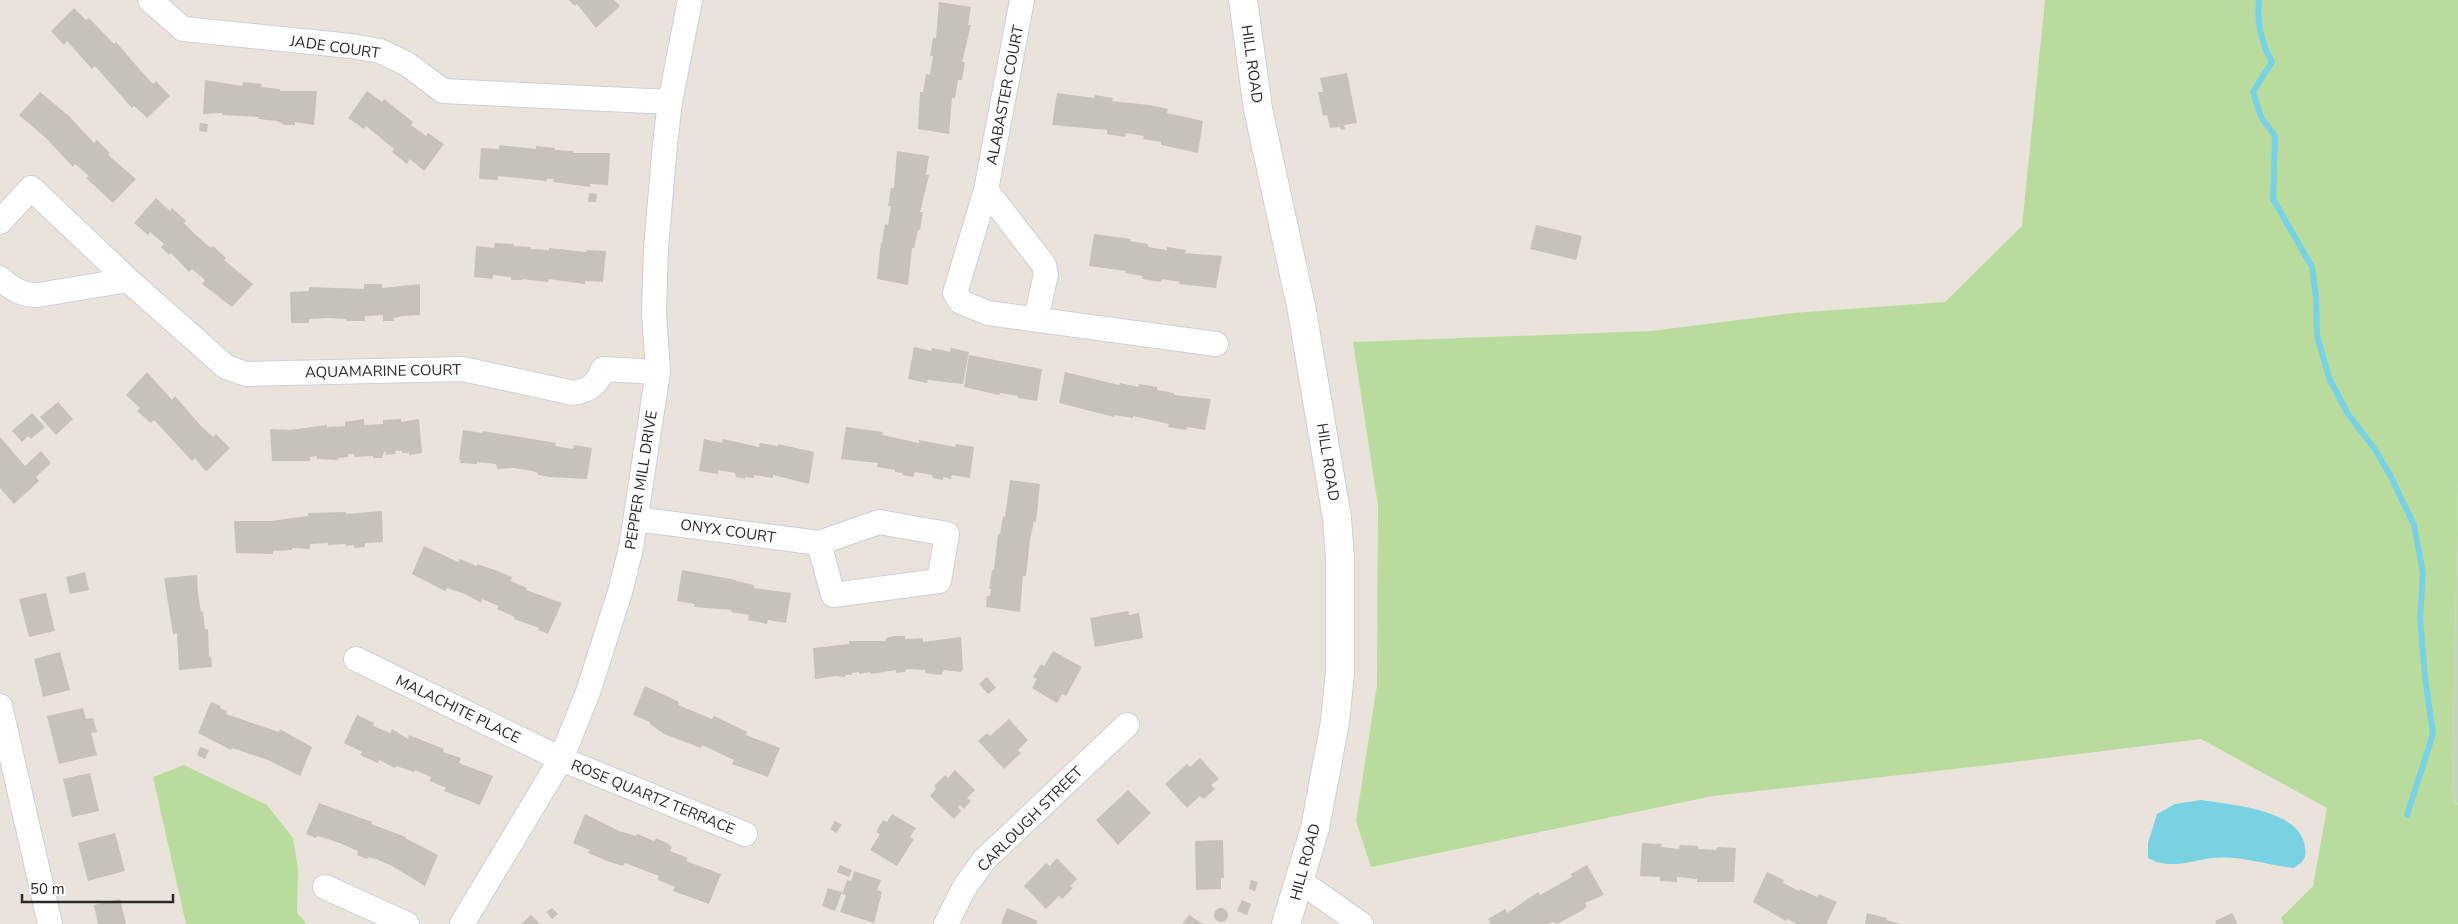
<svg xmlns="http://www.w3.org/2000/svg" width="2458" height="924" font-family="'Nunito Sans',sans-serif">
  <rect width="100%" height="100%" fill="#eae3dc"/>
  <!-- green -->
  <path fill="#b9dc9e" d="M2045,0H2458V483L2452,797L2458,805V924H2284L2281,918L2313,886L2327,808L2201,739L1998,764L1713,796L1371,867L1356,821L1377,685L1378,506L1353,342L1651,331L1793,313L1945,302L2022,226Z
    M184,765L267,805L293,838L298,869L297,913L307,924H186L153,777Z"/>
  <!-- cemetery -->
  <path fill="#c6d2b5" d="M2458,483V804L2452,797Z"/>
  <!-- water -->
  <path fill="#79d2e3" d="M2201,800C2230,805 2301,809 2305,847C2307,858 2303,862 2294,868C2266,865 2240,855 2212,858C2190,861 2168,870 2148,858V843L2157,814L2175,804Z"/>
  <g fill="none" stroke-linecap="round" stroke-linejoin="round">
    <!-- stream -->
    <path stroke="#79d2e3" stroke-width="6" d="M2259,0C2257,21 2261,43 2272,62L2253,92L2261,117L2275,136L2273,199L2312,267L2316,297L2317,335L2329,378L2348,414L2374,448L2390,475L2414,525L2423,573L2420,618L2425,677L2433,734L2407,815"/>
  </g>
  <!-- building -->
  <path fill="#c6c1bb" d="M569,0H614L620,6L596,28L577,4L575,6Z
    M939,2L971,7L968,25H971L962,62H965L962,80H958L955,98H952L949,134L918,129L920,92H923L926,74L930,75L933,56H930L933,38H936Z
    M74,8L86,20L89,18L114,44L116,42L141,71L153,84L156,81L170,96L147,118L134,106L132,108L95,66L92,69L67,41L64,45L51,31Z
    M1347,73L1357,123L1344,125L1345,129L1341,130L1340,127L1330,128L1327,115L1323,116L1318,92H1323L1320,78Z
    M205,80L242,86L243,82L262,84L261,87L280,89V91H317L314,125L295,122V125H285L277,121L258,119L259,117L222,115V113L203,114Z
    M367,91L382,102L384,99L413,122L411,125L426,136L428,133L444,144L424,171L410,159L407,164L392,152L394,149L366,126L364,129L348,118Z
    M40,92L69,116L94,143L97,140L110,153L108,155L136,179L113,203L86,178L89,176L75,164L73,167L47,139L19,115Z
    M1057,93L1094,98L1095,95L1113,98L1112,101L1149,105L1168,109L1167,113L1203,121L1198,153L1161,145V142L1143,139L1144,136L1126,133L1125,137L1107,134V130L1052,125Z
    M200,123L208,124L207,132L199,131Z
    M499,145L536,149V146L555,148V150L573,151V153H610L608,185L590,184V187L553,182L554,179H547V181L498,176V180L479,179L481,148L499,149Z
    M897,151L929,156L926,175H929L920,212H923L920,230H918L914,248H912L908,285L877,279L881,242L882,243L885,224L888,225L891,206H888L891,188H894Z
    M589,193L597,194L596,202H588Z
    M156,198L170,211L172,208L186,221L184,223L197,236L211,248L213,246L226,258L224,260L253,284L232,307L202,284L205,280L192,269L189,272L171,253L169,255L161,247L164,244L150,232L148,235L134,223Z
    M1536,225L1582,236L1576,260L1530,249Z
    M1094,234L1131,239L1130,241L1148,244V247L1167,250V247L1186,250L1185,253L1222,256L1216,288L1179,284L1180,282L1162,279L1161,282L1142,279L1143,276L1125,273L1126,271L1089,266Z
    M495,243L514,244V246L531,247V249L549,250V248L586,252L587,250L606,251L603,282L585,281V284L549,279L548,282L522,279V280H511V277L493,275L492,279L474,277L476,246L494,248Z
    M364,284H382V288L420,284V315L402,316L394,318V321H383V315L365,316V321H346V319L328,318L309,319V323H291L290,292L309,291V287L364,289Z
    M914,347L931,351L932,348L950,352L951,348L969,352L963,384L928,380L927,383L908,379Z
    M969,355L1042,369L1037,401L1018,398V396L1000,393L999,395L964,387Z
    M147,372L172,400L175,396L200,425L213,437L216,434L230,448L208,470L205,471L195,458L192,461L154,420L151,423L137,411L140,408L126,395Z
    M1065,372L1119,385L1120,383L1138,387L1139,384L1157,387V390L1174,393V395L1211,399L1205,430L1187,427L1186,430L1168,427L1169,424L1133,416V418L1114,415V417L1059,403Z
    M58,402L73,419L56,435L40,417Z
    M32,413L45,427L31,439L28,436L22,442L12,431Z
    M364,419V425L383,424V420L401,419V422L419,419L422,453L409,455V453H402V451H395L396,454L386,455V452H384L382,458H373V456L354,457V454H348V457L338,458V460L317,459V456L310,457V461H272L270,429L290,430L327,425V427L345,426V422Z
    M846,427L883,432L882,435L919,443V440L955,447L956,444L974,447L970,478L952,475L951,479L943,477V480L933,478L932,475L915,472L913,477L902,475L903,473L895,472V470L877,467L878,463L841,459Z
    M463,430L482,433L483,431L556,443L555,446L573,449L574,445L592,448L587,479L549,477L538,475V473L532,471L514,468L497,469L496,464L477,462V464L460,463L461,460L459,459Z
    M0,437L25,466L41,451L51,463L36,477L39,481L14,504L0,488Z
    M704,439L722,443L723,439L759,447L760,443L778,446V444L814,452L809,484L773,475V478L754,475V478L745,477V479L736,477L735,473L718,470V474L699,471Z
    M1010,480L1040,484L1036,522L1034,521L1030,540L1026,576H1023L1020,612L986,607L987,596H990L991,589H989L992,570H994L998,534H1000L1003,516L1005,517Z
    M382,511L383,542L365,543V547L354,548V545L346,546V544L328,545V543L310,544V549L292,548V550L273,551V554L236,553L234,521H271L308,516V513L346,512V514Z
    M424,546L458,562L460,559L477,566V564L495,570L512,577L511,581L527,588L526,590L562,603L548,634L538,630L539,628L514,619L515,617L497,609L499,606L482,599L481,603L465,594L447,588L445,591L412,574Z
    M682,570L736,580V581L754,585V588L791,593L786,623L768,620L767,624L748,620L749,615L731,612L732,610L694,607L695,604L677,601Z
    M85,572L89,590L70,594L66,577Z
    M197,575L198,593L201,612L203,611L205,630L208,629L209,657L211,656L212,667L179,670L177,633L173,634L164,578Z
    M46,593L55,631L29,637L19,599Z
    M1128,611L1129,615L1139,613L1143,638L1095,647L1090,618Z
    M894,636H905V639L923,638V642L961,637L963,669L961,672L944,670L941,675L925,673V670L907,669L905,672L896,673V670L871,674L870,672L859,674V672L852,673V675H845V677L836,676L815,679L813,648L849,644V641H886V638Z
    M1053,651L1082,667L1066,696L1062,694L1057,703L1032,688L1037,679L1033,677L1041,664L1044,666Z
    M60,652L70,690L43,697L34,659Z
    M987,677L996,688L988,694L979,684Z
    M645,686L679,702L678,705L712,719L714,716L747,732L746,735L780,748L768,777L732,764L734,760L702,745L701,748L664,734L650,724V722L633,715Z
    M211,702L221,706L220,708L227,711L226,714L279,732L280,729L312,747L300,776L268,760L232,748L231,750L198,733Z
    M83,708L86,719L93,718L97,732L91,733L97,755L59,764L47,716Z
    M357,715L374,723L373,726L390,733L392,729L408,739L409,735L444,749L443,752L461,758L459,763L493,776L480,805L444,791L446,788L430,781L431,777L415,770L414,772L396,766L395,768L379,760L378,763L360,755L362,752L344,743Z
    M1009,719L1028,740L1018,750L1021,753L1004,769L978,741L987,733L990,736Z
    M200,747L209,750L205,759L197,755Z
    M1200,758L1219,779L1211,785L1215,789L1204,799L1200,796L1187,808L1165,784L1187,764L1190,767Z
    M955,770L975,790L967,798L971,801L964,809L960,805L958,807L961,811L954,819L930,796L936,789L934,786L945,775L948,778Z
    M90,773L99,811L72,817L63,779Z
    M1128,790L1151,813L1118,845L1096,820Z
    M319,803L372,822L371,824L406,837L405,838L438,855L425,886L392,866L376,859L368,857L367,859L357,855L358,851L342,844L325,838L317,836L316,838L306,834Z
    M585,814L619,831L636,836L637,834L654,841L656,838L667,843L672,847L670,851L688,858L686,861L721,874L709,904L673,891L675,887L658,880L659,876L625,863L623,866L607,861L588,853L590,850L573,843Z
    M892,814L916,828L910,837L914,839L897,866L870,850L880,834L876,832L883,820L887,822Z
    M835,821L842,825L836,833L830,829Z
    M115,833L125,871L88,881L78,843Z
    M1223,840L1224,878H1221V889L1196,890L1195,841Z
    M1642,843L1662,844L1661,847L1679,849L1680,845L1698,846V849L1716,850L1717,847L1736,848L1734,882H1697V879L1677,877V882L1660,881V877L1640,876Z
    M1057,858L1077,879L1070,886L1073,888L1062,899L1059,896L1046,909L1024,886L1046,863L1050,866Z
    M840,865L852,870L849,877L837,872Z
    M1587,865L1604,895L1585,903L1587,906L1583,910L1557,924L1553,922L1548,924H1491L1488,919L1505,909L1507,913L1538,892L1540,895L1572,877L1571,874Z
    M854,871L881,880L877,890L882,892L874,923L840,912L846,895L842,894L847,880L851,881Z
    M1767,872L1784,880L1783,883L1799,891L1800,889L1817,897L1819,894L1837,902L1826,924H1797L1787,919L1786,921L1753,902Z
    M1251,880L1258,882L1255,891L1249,889Z
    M828,888L842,892L835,911L822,906Z
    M120,899L126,924H98L94,905Z
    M1242,900L1251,904L1247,915L1237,911Z
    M552,908L558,914L552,919L546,912Z
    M1007,908L1038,921L1036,924H1001Z
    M1214 915a7 7 0 1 1 14 0a7 7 0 1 1-14 0Z
    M1867,913L1887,918L1886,920L1901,924H1865Z
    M2232,913L2238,924H2216L2215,921Z
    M531,915L540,924H521Z
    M1189,915L1203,924H1182Z"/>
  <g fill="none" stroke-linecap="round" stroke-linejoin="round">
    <defs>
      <path id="minor" d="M150,0L183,29L351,46L380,51L407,64L443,91L670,102
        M1022,0L986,190L1044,265L1046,274L1036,319
        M986,190L955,293L961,302L988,313L1216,344
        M0,222L31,188L128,280L226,367L246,374L463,369L573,393C590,390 597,385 603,369L658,372
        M0,278C12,289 22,295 38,295L128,280
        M637,519L819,543L879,522L947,534L939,581L833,595L819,543
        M356,659L561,759L745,834
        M0,706L50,924
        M1300,881L1361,924
        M325,887L407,924
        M462,924L561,759L588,692L620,592L631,548L658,372L654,313L656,248L665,144L670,102L690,0
        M946,924L964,888L984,860L1127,725"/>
      <path id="tertiary" d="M1243,0L1258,109L1302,311L1337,518L1340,559V672L1335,722L1315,828L1286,924"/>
    </defs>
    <!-- minor casing -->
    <use href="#minor" stroke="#cbcfda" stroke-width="26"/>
    <!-- tertiary casing -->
    <use href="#tertiary" stroke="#cbcfda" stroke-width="30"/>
    <!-- minor -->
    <use href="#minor" stroke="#fff" stroke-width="24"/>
    <!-- tertiary -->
    <use href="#tertiary" stroke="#fff" stroke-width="28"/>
  </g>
  <g text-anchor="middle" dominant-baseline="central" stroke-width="5" stroke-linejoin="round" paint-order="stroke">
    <!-- street labels -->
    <g font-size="15" fill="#292929" stroke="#fff">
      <text transform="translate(335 47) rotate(8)">JADE COURT</text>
      <text transform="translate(1252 64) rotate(82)">HILL ROAD</text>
      <text transform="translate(1005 95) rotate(-79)">ALABASTER COURT</text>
      <text transform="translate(383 371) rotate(-1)">AQUAMARINE COURT</text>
      <text transform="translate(1328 462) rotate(81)">HILL ROAD</text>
      <text transform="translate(641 480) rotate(-81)">PEPPER MILL DRIVE</text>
      <text transform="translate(728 531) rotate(8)">ONYX COURT</text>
      <text transform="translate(458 709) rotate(26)">MALACHITE PLACE</text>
      <text transform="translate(653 797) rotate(22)">ROSE QUARTZ TERRACE</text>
      <text transform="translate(1030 819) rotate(-45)">CARLOUGH STREET</text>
      <text transform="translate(1305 862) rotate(-75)">HILL ROAD</text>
    </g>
  </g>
  <!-- scale -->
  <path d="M22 894v8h151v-8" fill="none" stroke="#292929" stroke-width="2.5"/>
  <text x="30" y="894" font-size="15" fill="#292929" stroke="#ffffff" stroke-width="4" paint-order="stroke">50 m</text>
</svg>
